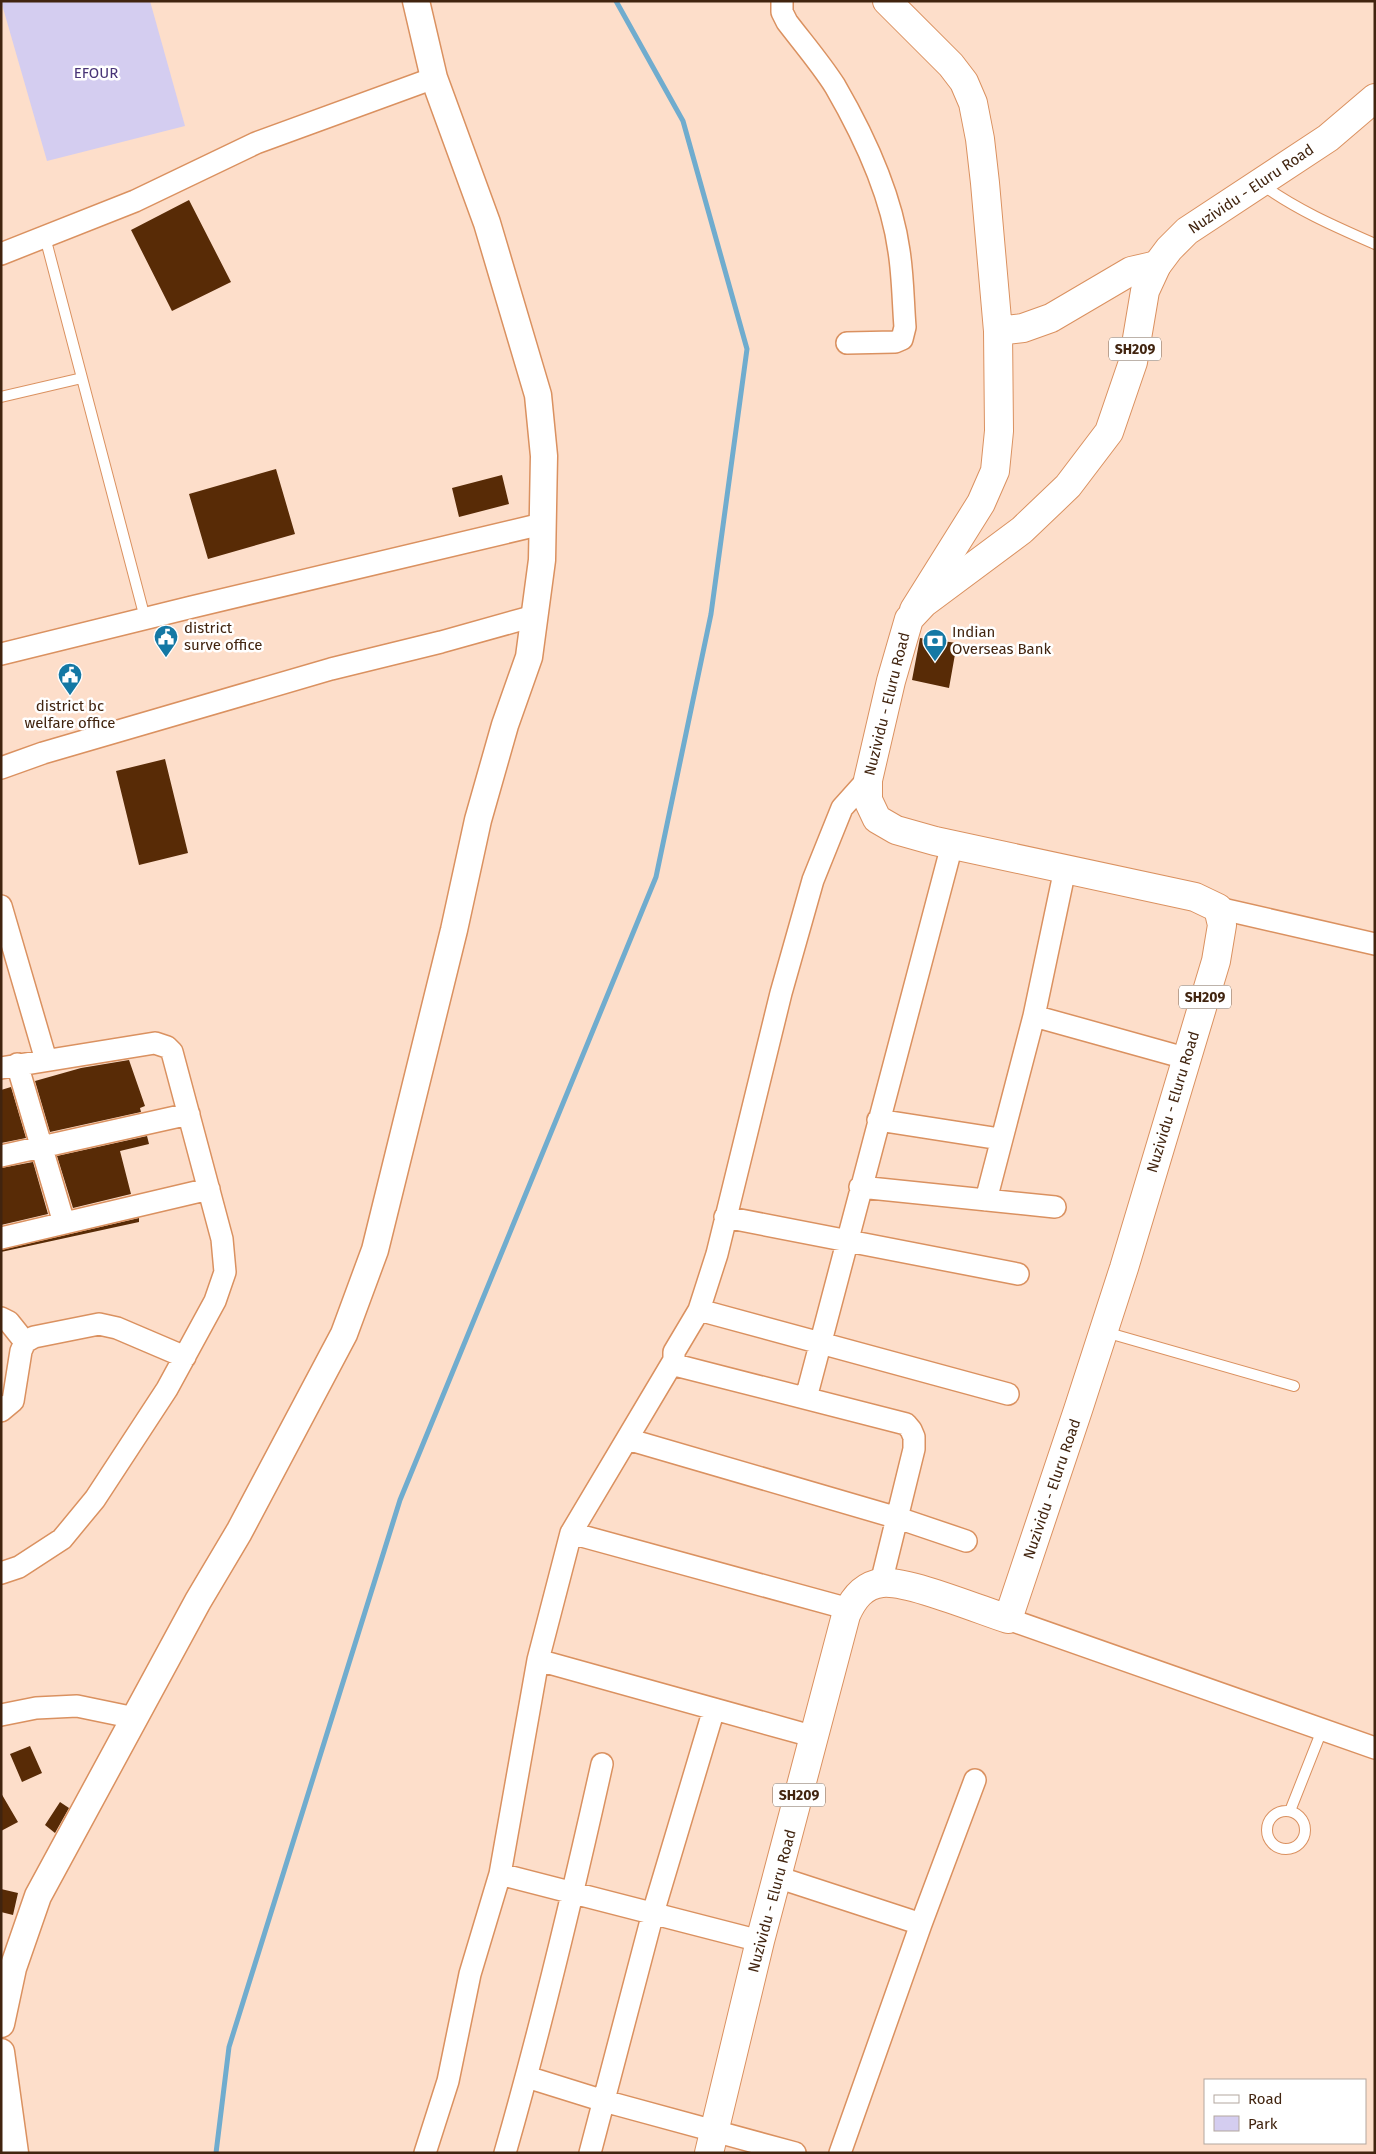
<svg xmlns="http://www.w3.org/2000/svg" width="1376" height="2154" font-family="'Fira Sans',sans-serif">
  <rect width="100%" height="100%" fill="#fddeca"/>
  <!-- park -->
  <path fill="#d4cdf0" d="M1,1H150L185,126L47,161Z"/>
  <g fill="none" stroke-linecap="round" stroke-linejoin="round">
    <!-- stream -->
    <path stroke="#70acce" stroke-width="5" d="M216,2153L229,2047L400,1500L656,877L711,614L747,349L683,121L616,1"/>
  </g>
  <!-- building -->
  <path fill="#582b06" d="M189,200L231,282L172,311L131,230Z
    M276,469L295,534L208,559L189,494Z
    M502,475L509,504L459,517L452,488Z
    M920,638L957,643L949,688L912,680Z
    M165,759L188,853L139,865L116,771Z
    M129,1060L145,1106L140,1108L141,1112L50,1132L35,1081L81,1068Z
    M11,1087L26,1138L1,1143V1090Z
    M147,1136L149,1144L120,1151L131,1194L73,1208L57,1156Z
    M33,1162L48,1214L1,1225V1168Z
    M139,1218V1222L1,1252V1250Z
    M30,1746L42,1773L22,1782L10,1754Z
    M1,1793L18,1822L1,1831Z
    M60,1802L69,1808L55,1833L45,1825Z
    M1,1889L18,1893L13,1915L1,1912Z"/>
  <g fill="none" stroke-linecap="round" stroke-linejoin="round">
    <defs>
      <path id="service" d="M1261,184C1297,210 1334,226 1375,244
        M45,237L145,618
        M1,397L82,378
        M1105,1332L1294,1386
        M1290,1811L1322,1730
        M1267 1830a19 19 0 1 1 38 0a19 19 0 1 1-38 0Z"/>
      <path id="minor" d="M782,1V12L787,22C803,43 821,64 835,86C864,136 891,193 899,251C903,276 903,302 905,327L902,339L895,342L847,343
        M1,254L135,201L256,143L434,78
        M1,654L192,607L542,524
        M1,768L43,753L331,669L441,642L534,616
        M1,906L46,1060
        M1218,908L1375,944
        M1034,1016L1185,1058
        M17,1064L64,1223
        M1,1068L155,1043L167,1047L172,1052L222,1239L225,1272L215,1301L167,1389L95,1499L62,1539L19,1567L1,1573
        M878,1120L1000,1139
        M1,1156L189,1114
        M860,1187L1055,1207
        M986,1200L1034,1016L1065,869
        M725,1217L1018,1274
        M1,1238L209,1189
        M699,1310L717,1254L781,993L813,880L842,808L868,779
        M1,1318L9,1322L25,1342
        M806,1398L952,845
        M1,1411L13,1401L21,1351L25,1342L34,1337L99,1324L117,1328L185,1357
        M627,1439L898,1518L966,1541
        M571,1533L849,1609
        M881,1583L914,1449V1437L911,1430L906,1424L679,1366L674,1360V1352L699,1310L1008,1394
        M1008,1619L1375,1748
        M538,1660L815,1737
        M1,1715L36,1708L77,1706L135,1718
        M500,1874L760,1941
        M777,1877L921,1924
        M527,2077L604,2101L795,2153
        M425,2153L448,2081L470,1974L500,1874L538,1660L571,1533L674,1360
        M505,2153C542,2024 573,1894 602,1764
        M590,2153L653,1913L714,1709
        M840,2153L921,1924L975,1780"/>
      <path id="tertiary" d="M1,2024L13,1968L38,1896L198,1601L239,1532L344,1334L375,1250L454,930L478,820L505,725L529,657L542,560L544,456L538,395L487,223L434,78L416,1
        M1,2052L15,2153"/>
      <path id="secondary" d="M887,1L951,65L964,82L973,103L980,139L985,183L998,331L999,431L995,471L981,503L914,610
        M998,331L1023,328L1051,318L1131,271L1157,265"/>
      <path id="primary" d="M709,2153L760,1941L846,1615C853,1599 863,1585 882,1583C907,1580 980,1610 1008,1619L1078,1410L1124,1268L1216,961L1222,925L1218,908L1195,897L935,841L896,830L877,819L868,800V780L891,681L909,619L924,603L1022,530L1068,486L1109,432L1133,362L1145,291L1157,265L1169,249L1187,231L1328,138L1375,98"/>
    </defs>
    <!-- service casing -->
    <use href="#service" stroke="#da9160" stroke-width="12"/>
    <!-- minor casing -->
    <use href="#minor" stroke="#da9160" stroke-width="24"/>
    <!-- tertiary casing -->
    <use href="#tertiary" stroke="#da9160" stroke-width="29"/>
    <!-- secondary casing -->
    <use href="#secondary" stroke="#da9160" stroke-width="30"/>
    <!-- primary casing -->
    <use href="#primary" stroke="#da9160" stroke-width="30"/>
    <!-- service -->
    <use href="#service" stroke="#fff" stroke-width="10"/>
    <!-- minor -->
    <use href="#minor" stroke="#fff" stroke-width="21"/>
    <!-- tertiary -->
    <use href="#tertiary" stroke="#fff" stroke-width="26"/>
    <!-- secondary -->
    <use href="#secondary" stroke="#fff" stroke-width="28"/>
    <!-- primary -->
    <use href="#primary" stroke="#fff" stroke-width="28"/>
  </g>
  <!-- icons -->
  <defs>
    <symbol id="civic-pin" viewBox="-11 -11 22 30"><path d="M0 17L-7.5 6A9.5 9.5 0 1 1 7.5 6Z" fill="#1478a4" stroke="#fff"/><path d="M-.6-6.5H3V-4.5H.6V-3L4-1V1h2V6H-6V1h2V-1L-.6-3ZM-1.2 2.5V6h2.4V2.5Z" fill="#fff"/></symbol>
    <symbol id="bank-pin" viewBox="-11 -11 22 30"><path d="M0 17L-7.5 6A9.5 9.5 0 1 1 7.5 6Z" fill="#1478a4" stroke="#fff"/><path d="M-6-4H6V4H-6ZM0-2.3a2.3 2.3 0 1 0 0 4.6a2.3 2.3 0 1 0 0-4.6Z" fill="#fff"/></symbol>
  </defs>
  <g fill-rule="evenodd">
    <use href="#civic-pin" x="152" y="623" width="28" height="38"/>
    <use href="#bank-pin" x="921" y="627" width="28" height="38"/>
    <use href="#civic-pin" x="56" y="661" width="28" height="38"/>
  </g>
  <g text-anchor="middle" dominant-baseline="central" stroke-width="5" stroke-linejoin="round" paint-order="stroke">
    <!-- shield labels -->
    <g fill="#fff" stroke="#7a6657" stroke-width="1">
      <rect x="1109" y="337.5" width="52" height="23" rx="4"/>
      <rect x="1179" y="985.5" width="52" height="23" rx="4"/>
      <rect x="773" y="1783.5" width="52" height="23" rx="4"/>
    </g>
    <g font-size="14" font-weight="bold" fill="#41240f">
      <text x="1135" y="349">SH209</text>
      <text x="1205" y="997">SH209</text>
      <text x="799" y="1795">SH209</text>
    </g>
    <!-- park labels -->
    <g font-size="15" fill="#483477" stroke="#fff">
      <text x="96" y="73">EFOUR</text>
    </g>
    <!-- street labels -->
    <g font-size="15" fill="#41240f" stroke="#fff">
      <text transform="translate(1251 189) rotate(-34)">Nuzividu - Eluru Road</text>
      <text transform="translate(887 704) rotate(-76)">Nuzividu - Eluru Road</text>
      <text transform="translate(1173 1102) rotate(-73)">Nuzividu - Eluru Road</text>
      <text transform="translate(1052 1489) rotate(-71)">Nuzividu - Eluru Road</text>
      <text transform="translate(772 1901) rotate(-75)">Nuzividu - Eluru Road</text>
    </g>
    <!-- poi labels -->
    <g font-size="15" fill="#41240f" stroke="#fff" text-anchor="start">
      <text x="184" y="628">district<tspan x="184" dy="17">surve office</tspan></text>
      <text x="952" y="632">Indian<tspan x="952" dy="17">Overseas Bank</tspan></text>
      <text x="70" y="706" text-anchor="middle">district bc<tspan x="70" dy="17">welfare office</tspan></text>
    </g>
  </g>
  <!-- border -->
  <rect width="1376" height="2154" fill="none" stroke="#41240f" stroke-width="5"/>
  <!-- legend -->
  <rect x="1204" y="2079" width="162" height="65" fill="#ffffff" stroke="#b3a79f"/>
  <rect x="1214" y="2095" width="25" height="8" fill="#ffffff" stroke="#b3a79f"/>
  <text x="1248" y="2104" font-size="15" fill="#41240f">Road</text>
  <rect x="1214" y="2116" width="25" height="15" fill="#d4cdf0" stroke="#b3a79f"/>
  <text x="1248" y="2129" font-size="15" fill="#41240f">Park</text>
</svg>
